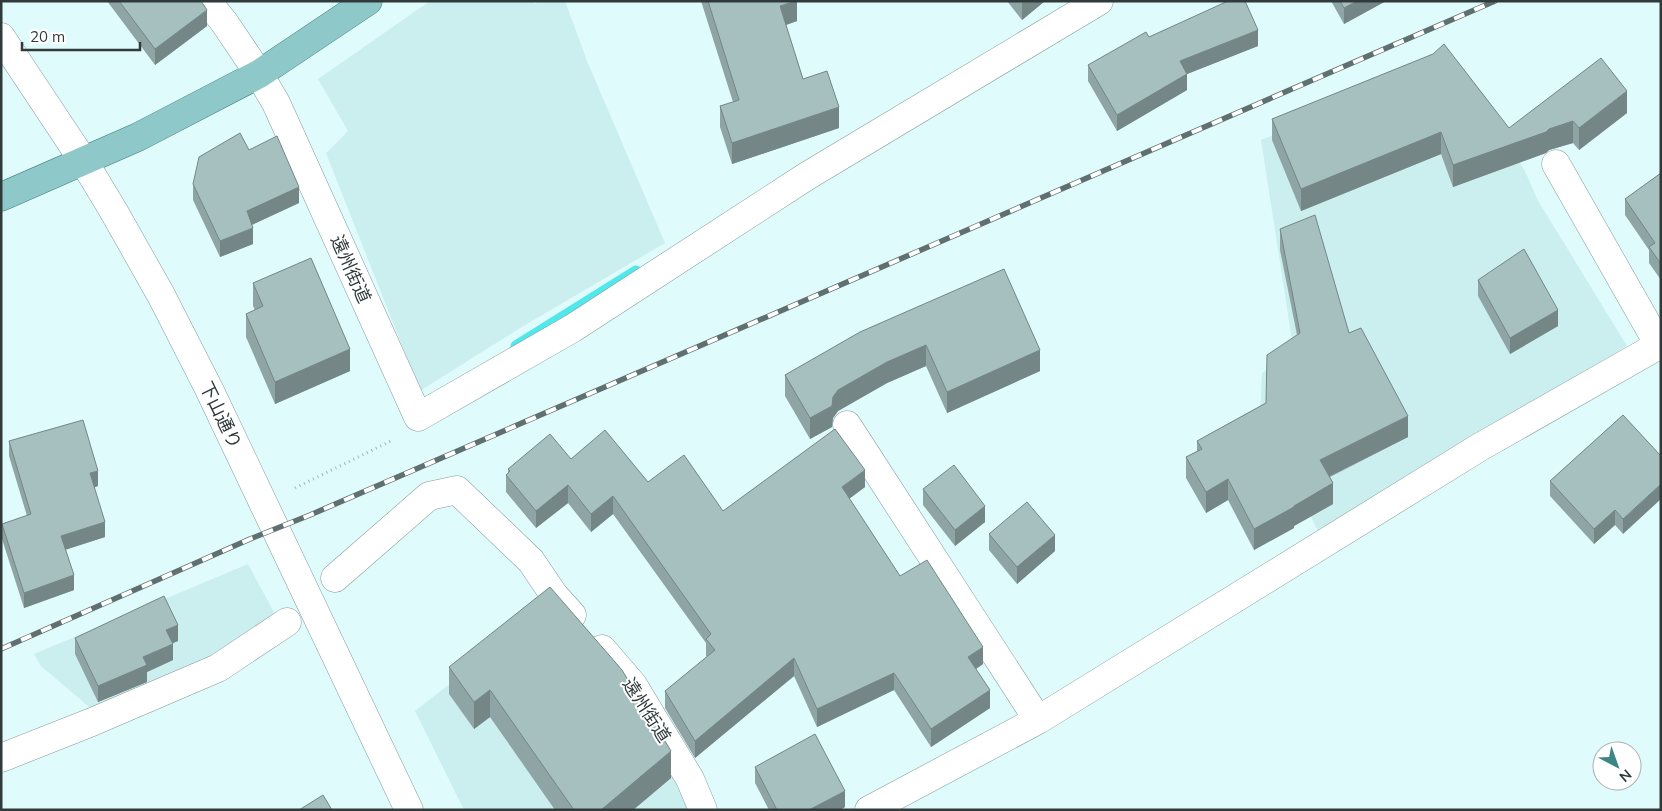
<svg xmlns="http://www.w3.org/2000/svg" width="1662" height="811" font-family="Mulish,'Noto Sans JP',sans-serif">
  <rect width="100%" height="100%" fill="#e0fbfb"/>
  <!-- built -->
  <path fill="#cbeeee" d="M430,1H532L535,4L539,1H565L587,61L665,243L520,328L420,391L326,153L348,131L318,79Z
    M1452,60L1525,171L1537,199L1627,346L1318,531L1260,416L1262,373L1294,353L1261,140Z
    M248,564L276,616L204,664L95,712L41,666L34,654Z
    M547,608L632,709L691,810H464L415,711Z"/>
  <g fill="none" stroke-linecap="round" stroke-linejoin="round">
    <!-- stream -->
    <path stroke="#50e8ea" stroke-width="11" d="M516,346L636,271"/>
    <defs>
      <path id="minor" d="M207,1L224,22L259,74L276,103L418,417L573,328L807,176L1099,1
        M1,37L84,162L113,210L161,295L209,389L409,810
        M1556,164L1659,345
        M847,425L1038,720
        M335,578L429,496L457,490L531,561L554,595L572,615
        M602,649L633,685L690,779L703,810
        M1,758L92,722L218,668L287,622
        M869,810L1038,720L1480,447L1661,344"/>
      <path id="major" d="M1,197L138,137L259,74L368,1"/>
    </defs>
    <!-- minor casing -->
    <use href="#minor" stroke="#829b9b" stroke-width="29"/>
    <!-- major casing -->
    <use href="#major" stroke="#3d7e80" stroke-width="29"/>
    <!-- path -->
    <path stroke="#a1b6b6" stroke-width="3" stroke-dasharray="1 4" stroke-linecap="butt" d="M295,488L393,440"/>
    <!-- minor -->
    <use href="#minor" stroke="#fff" stroke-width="28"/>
    <!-- major -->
    <use href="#major" stroke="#8fc8c9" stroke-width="28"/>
    <defs>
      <path id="rail" d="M1,649L250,539L310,515L1495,1"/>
    </defs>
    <!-- rail casing -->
    <use href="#rail" stroke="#606f6f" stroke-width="5.5"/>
    <!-- rail -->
    <use href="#rail" stroke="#fff" stroke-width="4" stroke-dasharray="11" stroke-linecap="butt"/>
  </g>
  <!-- wall -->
  <path fill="#8fa5a5" d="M107,1H201L207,26L155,65Z
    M701,1H797V21L786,25L803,79L839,128L732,164L720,127V106L733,102Z
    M1007,1H1045L1022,20Z
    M1331,1H1386L1344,24Z
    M1149,37L1258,46L1187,74V90L1117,131L1088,81V65Z
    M1627,113L1579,150L1573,143L1549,150L1546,153L1453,187L1441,154L1301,211L1272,140V119L1509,128Z
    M249,150L299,203L252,225L253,244L220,257L193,200V184Z
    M1661,173V280L1649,263V250L1625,215V199Z
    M1280,229L1349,333L1408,437L1330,477L1333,504L1294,526V528L1254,550L1228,500L1206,513L1186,478V457L1197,451V441L1266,403L1297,335L1280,250Z
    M1004,269L1040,371L947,413L926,366L887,383L838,411L833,418L832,427L810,439L785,396V375Z
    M1478,280L1558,326L1510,354L1478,296Z
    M253,283L350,371L275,404L246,337V314L255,310L253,306Z
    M1623,415V534L1615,525L1594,544L1550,496V481Z
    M9,441L98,486L94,487L105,537L65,550L74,590L24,608L2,539V524L27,516L9,456Z
    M571,459L648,482L723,511L865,487L849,499L900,576L983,664L976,669L990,708L931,747L894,690L817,727L794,676L695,758L665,708V691L707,657L706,656V643L613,514L591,532L568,503L536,528L506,492V475L508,473V469Z
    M923,489L985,522L955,546L923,505Z
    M989,534L1055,551L1017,584L989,550Z
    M75,638L178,641L172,643L173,660L147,672V682L98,702L75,654Z
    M449,667L671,778L633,810H555L490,717L474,729L449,694Z
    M755,767L845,807L840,810H769L755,783Z"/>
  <!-- shaded-wall -->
  <path fill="#748686" d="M797,1V21L780,27V6Z
    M1024,1H1045L1022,20V3Z
    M1357,1H1386L1344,24V8Z
    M207,10V26L155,65V49Z
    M1258,30V46L1187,74V90L1117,131V115L1180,61Z
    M1627,91V113L1579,150V128Z
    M839,107V128L732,164V143Z
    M1573,121V143L1549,150L1546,153L1453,187V165L1549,129Z
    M1441,132V154L1301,211V189Z
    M299,187V203L247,227V211Z
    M253,228V244L220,257V241Z
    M1558,310V326L1510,354V338Z
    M926,345V366L887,383L838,411L833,418L832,427L810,439V418L838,390L887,362Z
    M350,349V371L275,404V382Z
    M1040,350V371L947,413V392Z
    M1408,416V437L1320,481V460Z
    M865,470V487L842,504V487Z
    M98,471V486L90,489V473Z
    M1228,479V500L1206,513V492Z
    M1333,483V504L1294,526V528L1254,550V529Z
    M1661,484V499L1623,534V519Z
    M568,485V503L536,528V511Z
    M613,496V514L591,532V514Z
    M985,506V522L955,546V530Z
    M1615,510V525L1594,544V529Z
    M105,522V537L61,551V536Z
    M1055,535V551L1017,584V567Z
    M74,575V590L24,608V593Z
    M178,625V641L166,646V630Z
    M173,644V660L147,672V682L98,702V686L143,657Z
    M983,647V664L968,674V657Z
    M794,658V676L695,758V741Z
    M894,673V690L817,727V709Z
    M490,690V717L474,729V702Z
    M990,690V708L931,747V729Z
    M671,751V778L633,810H601Z
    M845,791V807L840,810H809Z"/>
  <!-- building -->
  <path fill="#a6c0c0" stroke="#748686" d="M119,1H201L207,10L155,49Z
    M708,1H796L780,6L803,79L827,71L839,107L732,143L720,106L739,100Z
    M1228,1H1245L1258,30L1180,61L1187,74L1117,115L1088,65L1146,32L1149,37Z
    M1340,1H1357L1344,8Z
    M1444,44L1509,128L1601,58L1627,91L1579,128L1573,121L1549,129L1546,132L1453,165L1441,132L1301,189L1272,119L1433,54Z
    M240,133L249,150L277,136L299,187L247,211L253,228L220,241L193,184L199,157Z
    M1661,173V264L1649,247L1655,243L1625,199Z
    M1315,215L1349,333L1361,328L1408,416L1320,460L1333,483L1294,506V507L1254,529L1228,479L1206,492L1186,457L1202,449L1197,441L1266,403L1267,355L1300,333L1280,229Z
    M1524,249L1558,310L1510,338L1478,280Z
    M311,258L350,349L275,382L246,314L263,306L253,283Z
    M1004,269L1040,350L947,392L926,345L887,362L838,390L833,397L832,406L810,418L785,375L860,332Z
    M1623,415L1661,456V484L1623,519L1615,510L1594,529L1550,481Z
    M83,420L98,471L90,473L105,522L61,536L74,575L24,593L2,524L31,514L9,441Z
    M835,429L865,470L842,487L900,576L927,560L983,647L968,657L990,690L931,729L894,673L817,709L794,658L695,741L665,691L715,650L706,639L711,634L613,496L591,514L568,485L536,511L506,475L510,471L508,469L550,434L571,459L605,430L648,482L684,455L723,511Z
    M954,465L985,506L955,530L923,489Z
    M1027,502L1055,535L1017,567L989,534Z
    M550,587L622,670L671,751L601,810H574L490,690L474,702L449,667Z
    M164,596L178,625L166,630L173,644L143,657L147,665L98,686L75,638Z
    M815,734L845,791L809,810H777L755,767Z
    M323,795L332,810H299Z"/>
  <g text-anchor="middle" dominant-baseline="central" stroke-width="4" stroke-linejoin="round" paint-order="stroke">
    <!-- street labels -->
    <g font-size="18" fill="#303a3a" stroke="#fff">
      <text transform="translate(351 269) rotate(66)">遠州街道</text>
      <text transform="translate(221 415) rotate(64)">下山通り</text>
      <text transform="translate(647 710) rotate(57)">遠州街道</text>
    </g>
  </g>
  <!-- border -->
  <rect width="1662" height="811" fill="none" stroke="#303a3a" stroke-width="5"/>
  <!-- north arrow -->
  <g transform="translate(1617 766) rotate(139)"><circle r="24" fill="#ffffff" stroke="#acb0b0"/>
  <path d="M0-4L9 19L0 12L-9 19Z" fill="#3d8687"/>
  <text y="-8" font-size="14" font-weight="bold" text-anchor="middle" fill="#303a3a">N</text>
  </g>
  <!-- scale -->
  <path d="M22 42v8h118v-8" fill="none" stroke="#303a3a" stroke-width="2.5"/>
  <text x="30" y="42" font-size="15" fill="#303a3a" stroke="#ffffff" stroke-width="4" paint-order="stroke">20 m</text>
</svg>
